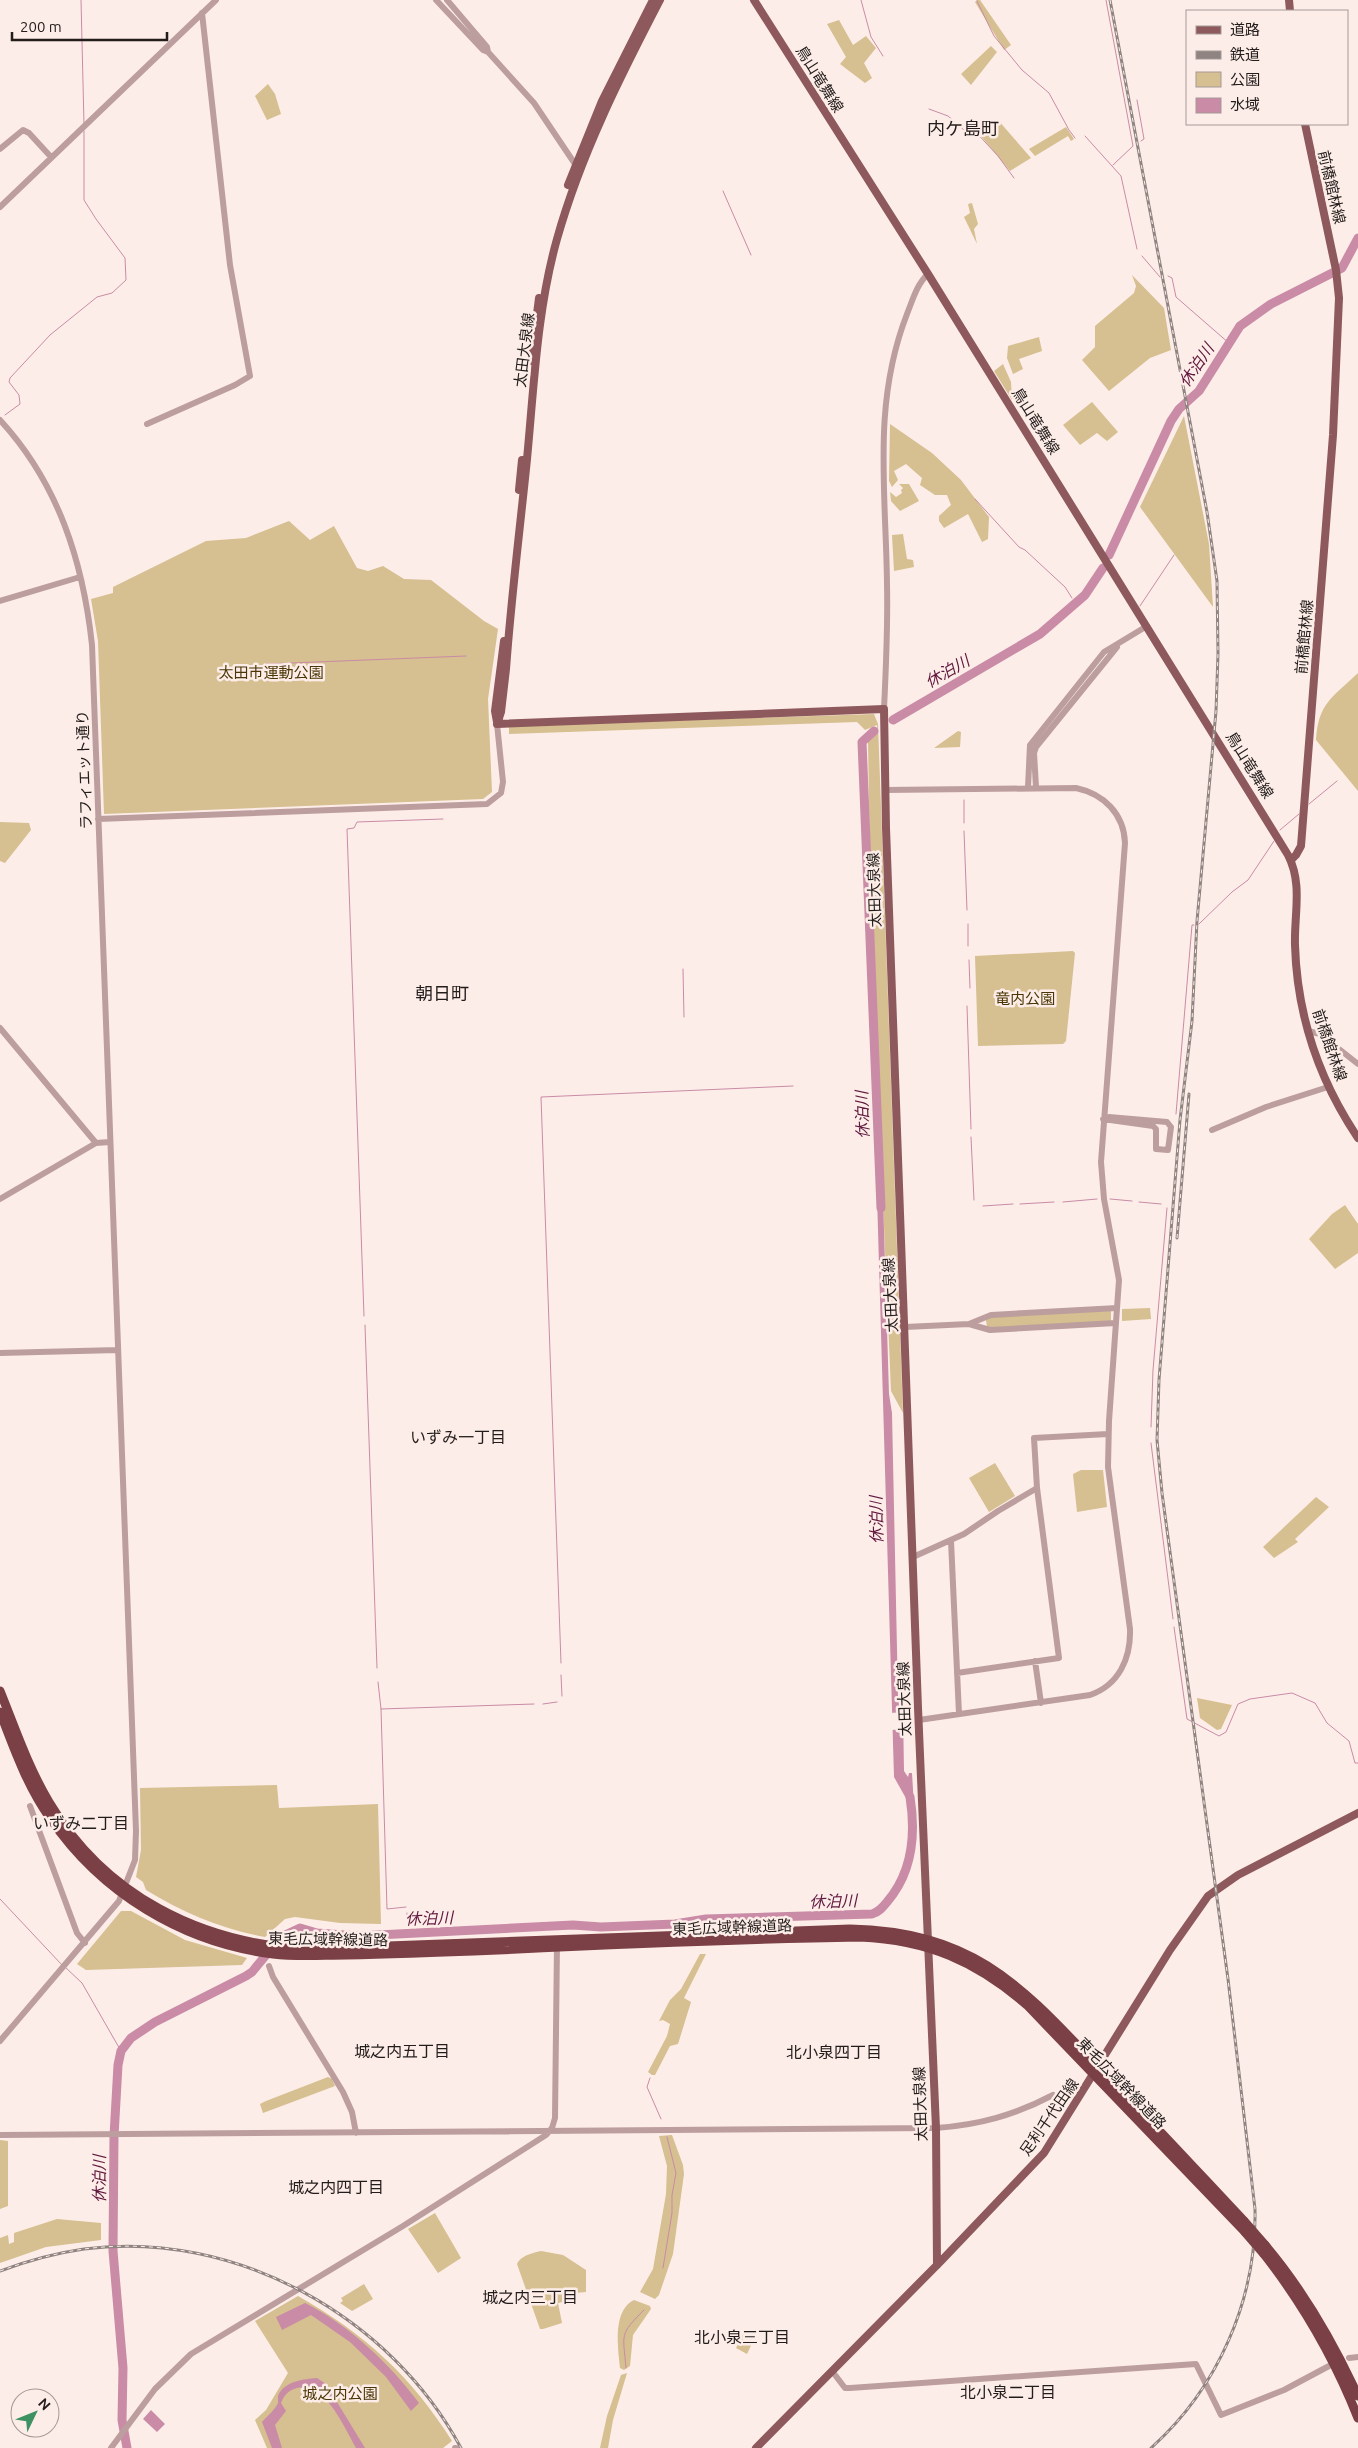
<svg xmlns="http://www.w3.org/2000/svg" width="1358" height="2448" font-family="Ubuntu,'Noto Sans JP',sans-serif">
  <rect width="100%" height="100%" fill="#fdede8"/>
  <!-- green -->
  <path fill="#d6bf90" d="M977,0H980L1011,45L1004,50L975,2Z
    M839,20L853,45L866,36L876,48L864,63L872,78L865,83L840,64L846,57L827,24Z
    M991,46L997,52L971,85L961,74Z
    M268,84L275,94L281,114L267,120L255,96Z
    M998,120L1031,158L1010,171L980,135Z
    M1066,127L1074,139L1071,141L1068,136L1035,156L1029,149Z
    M972,203L978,224L974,229L977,244L964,217L970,213L968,204Z
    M1132,275L1164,308L1171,350L1150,358L1109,391L1082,360L1095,347V326L1134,293L1136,286Z
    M1039,337L1042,351L1019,359L1023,369L1013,374L1007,358L1008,346Z
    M1003,364L1011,382L1012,400L994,371Z
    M1092,402L1118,432L1107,441L1097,433L1080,445L1063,425Z
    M1184,416L1209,544L1213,607L1140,507Z
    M890,424L932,453L961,480L989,517L988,539L982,542L968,514L944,528L939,521V516L951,505L947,495H935L920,485L922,478L906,464L894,471L898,480L892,487L889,481Z
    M899,484H909L919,501L900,511L891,501L890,492L896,497L902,493L901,490L903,488Z
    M289,521L310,540L334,526L357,568L368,571L383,566L404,579L431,580L484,621L498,629L488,699L492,792L483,799L104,814L98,641L91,599L113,593V587L206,541L246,538Z
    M903,534L907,559L913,560L914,567L894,571L892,535Z
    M1358,673V791L1316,740C1318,703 1333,697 1358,673Z
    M874,714L878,724L903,1413L891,1391L871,919L868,741L877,732V725L865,730L857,722L509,734V726Z
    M958,731L961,732L960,747L934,748Z
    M0,822L29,823L31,830L5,863L0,861Z
    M1073,951L1075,953L1066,1041L1063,1044L978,1046L975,956Z
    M1345,1205L1358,1224V1253L1335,1269L1309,1239L1332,1214Z
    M1150,1308L1151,1319L1122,1321V1309Z
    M1111,1310V1322L998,1328L987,1327L986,1320L991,1317Z
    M995,1463L1015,1496L989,1512L969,1478Z
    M1103,1470L1107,1507L1077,1512L1073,1474L1081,1470Z
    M1316,1497L1329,1507L1295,1539L1298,1542L1274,1558L1263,1547Z
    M1197,1698L1232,1705L1221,1729L1217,1730L1200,1718Z
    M277,1785L279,1808L378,1804L381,1924L340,1923L295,1917L285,1919L265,1937C221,1929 184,1913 146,1890L143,1882L136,1877L141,1850L140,1788Z
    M121,1911H131L185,1940L247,1958L242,1965L86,1970L77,1964Z
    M700,1954H706L684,1998L691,2002L678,2044L670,2046L655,2075H652L648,2072L667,2036L670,2024L663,2020L659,2021L670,2000L681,1989Z
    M328,2077L332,2079L335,2086L263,2113L260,2104L266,2101Z
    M672,2135L683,2165L684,2174L673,2254L659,2295L655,2299L640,2292L653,2269L666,2194L667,2166L659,2136Z
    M0,2140L8,2141V2206L0,2209Z
    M435,2213L461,2258L438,2273L408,2229Z
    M57,2219L101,2223V2240L46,2247L0,2263V2238L8,2235L9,2244L14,2242V2233Z
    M541,2251L563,2255L586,2270V2292L575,2293V2299L558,2303L562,2323L543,2329H540L517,2264C520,2256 532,2253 541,2251Z
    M364,2284L373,2299L352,2311L340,2303L343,2301L341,2298Z
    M298,2296C365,2334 411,2376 452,2441L443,2448H267L255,2420L266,2410L288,2373L255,2321Z
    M634,2300L650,2306L651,2309L633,2335L630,2366L624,2370L620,2368C618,2348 612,2311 634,2300Z
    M743,2334L754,2339L747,2354L736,2348Z
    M627,2373L613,2420L608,2448H600L607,2416L621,2375Z"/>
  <!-- water -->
  <path fill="#c98ba6" d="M877,1196L883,1197L889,1394L892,1413L898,1697L903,1711L904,1771L908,1777L909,1773H912L914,1806L912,1809L894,1777Z
    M305,2303C349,2325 390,2364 419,2403L411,2411L386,2377L350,2342L311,2315L282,2330L276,2317Z
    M317,2378L326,2384L365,2448H356C344,2427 325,2381 297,2388C289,2390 284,2395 281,2403L286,2411L275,2425L282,2448H272L262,2422C267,2416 275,2410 278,2403C278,2401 278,2398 278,2396C284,2381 304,2379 317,2378Z
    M151,2410L165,2424L157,2432L143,2419Z"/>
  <!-- pier -->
  <path fill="#fdede8" d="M906,1712V1729L891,1730L890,1713Z"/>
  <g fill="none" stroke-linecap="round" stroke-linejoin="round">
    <!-- stream -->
    <path stroke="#c98ba6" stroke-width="1" d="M81,0L84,124
      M861,0L871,37L883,56
      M1106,0L1133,146L1113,165
      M977,1L994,36L1022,70L1049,93L1069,130L1075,138
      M1137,100L1144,139L1141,141
      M929,109L948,116L964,130L973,129L998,156L1014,178
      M1085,136L1121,176L1137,249
      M723,191L751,255
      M1142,256L1160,277
      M1168,276L1172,278L1176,297L1230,344
      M5,415L20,404L19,395L9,382L10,378L50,335L97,297L112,293L126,280L125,258L96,219L84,200V131
      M975,499L1019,547L1025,550L1065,587L1072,598
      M1140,606L1174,555
      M266,664L466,656
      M964,800V823
      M1309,804L1337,781
      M1280,830L1299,814
      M964,831L967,910
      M968,924V946
      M1199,924L1232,892L1248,880L1274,841
      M969,960L970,988
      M683,969L684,1017
      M967,1006L971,1129
      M1176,1114L1192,925H1194
      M971,1137L974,1200
      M1110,1199L1132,1201
      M1063,1202L1097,1199
      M1139,1202L1161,1204
      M1020,1204L1054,1202
      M983,1206L1013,1204
      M364,1316L347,829L354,828L357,822L443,819
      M365,1325L377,1668
      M1151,1427L1153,1370L1167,1208
      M1151,1443L1173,1619
      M1174,1627L1187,1719L1219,1736L1226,1732L1238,1704L1250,1699L1292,1693L1315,1703L1327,1723L1349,1741L1355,1763H1358
      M561,1663L541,1097L793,1086
      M561,1675L562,1696
      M378,1682L381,1709L387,1909L406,1907
      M543,1704L557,1702
      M381,1709L534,1704
      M0,1899L62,1965
      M407,1913V1915L420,1916
      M65,1967L82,1983L121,2051
      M650,2078L647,2087L661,2119
      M663,2268L672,2213V2195L676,2173L667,2137
      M626,2368C623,2333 619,2335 644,2310"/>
    <!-- river -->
    <path stroke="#c98ba6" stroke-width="9" d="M1109,555L1171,421L1179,409L1199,391L1240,326L1271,304L1342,268L1358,238
      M893,720L1040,634L1085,595L1103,568
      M874,731L862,742L881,1208
      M127,2448L122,2420L123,2368L113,2251L114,2136L118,2065L121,2051L131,2038L155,2022L246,1976L252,1972L281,1937L300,1928L317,1933L358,1936L573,1925L601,1927L675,1924L706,1919L872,1914C879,1912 883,1907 887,1902C913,1872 916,1835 910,1797"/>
    <!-- minor -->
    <path stroke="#bd9e9f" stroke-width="6" d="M436,0L483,50L488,52L534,103L577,167
      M447,0L487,47L488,52
      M0,149L23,130L29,133L51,157
      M0,207L216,0
      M0,420C58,483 83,561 92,645L136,1831L135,1860L119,1901L0,2041
      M147,424L235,385L250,376L230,265L202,13
      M0,601L80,577
      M884,709C886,668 888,626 887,584C886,490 872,404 907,314C913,299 917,284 928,274
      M1028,787L1030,745L1104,652L1147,626
      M1036,787L1034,753L1036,747L1117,647
      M885,790L1076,788C1104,794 1124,814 1125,843L1101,1162L1104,1199L1119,1280L1109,1421L1108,1467L1130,1629C1131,1658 1119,1685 1090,1695L919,1720
      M98,819L487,804L501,793L503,782L497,724
      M0,1028L96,1143
      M1308,1031L1320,1034L1358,1064
      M1109,1117L1167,1122L1171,1127L1168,1150L1156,1149V1129L1153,1126L1103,1119Z
      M1212,1130L1266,1107L1328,1087
      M0,1199L96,1143L110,1142
      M969,1324L990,1330L1116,1323
      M905,1327L969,1324L991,1315L1117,1308
      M0,1353L118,1350
      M951,1541L959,1714
      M913,1557L964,1534L998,1511L1037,1488
      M1035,1661L1041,1703
      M957,1673L1059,1658L1037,1488L1034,1438L1108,1434
      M30,1806L77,1933L85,1943
      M269,1966L273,1977L343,2092L352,2112L356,2133
      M0,2135L936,2128C979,2125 1015,2115 1053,2095
      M1349,2358L1358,2357
      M832,2371L845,2388H850L1196,2364L1221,2415L1284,2390L1329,2366
      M111,2448L155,2389L191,2354L403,2226L546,2135L552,2128L555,2118L557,1944
      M455,2448H456"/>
    <!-- major -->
    <path stroke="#8e595c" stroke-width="8" d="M754,0L928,274L1288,855C1303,884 1294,914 1295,945C1297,1014 1319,1080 1358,1138
      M1289,0L1290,11
      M568,185L602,101L653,0
      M531,361L539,298
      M519,490L522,460
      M497,722L495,711L504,641
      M497,724L884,709L886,828L918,1708L936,2128L937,2265
      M497,724L501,712L506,669C511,599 520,529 527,459C534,386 537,310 557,239C581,154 620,77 660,0
      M1291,860L1296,855L1301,846L1333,435L1339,298L1336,270L1305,124
      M756,2448L942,2260L1044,2153L1170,1950L1208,1896L1238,1875L1358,1813"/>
    <!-- highway -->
    <path stroke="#7b4045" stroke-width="9" d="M0,1691C15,1728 28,1767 49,1802C105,1896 200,1943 306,1949L850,1929C979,1932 1024,1990 1106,2075C1153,2123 1198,2172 1244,2221
      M0,1712C14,1748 27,1786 50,1818C101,1893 183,1943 273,1954C297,1957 322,1955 347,1955C397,1954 448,1952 498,1950C619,1944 740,1939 860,1937C928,1940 976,1961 1027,2005L1245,2232
      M1265,2245C1304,2291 1333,2342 1358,2396
      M1264,2254C1303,2304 1335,2360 1358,2418"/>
    <defs>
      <path id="rail" d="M1110,0L1207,512L1217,581L1218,654L1216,711L1197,921L1192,1021L1180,1120L1159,1380L1157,1440L1162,1493L1228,1979L1255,2209C1257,2299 1218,2388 1151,2448
        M1177,1238L1189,1094
        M0,2271C27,2261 56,2253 84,2249C235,2229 391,2317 461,2448"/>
    </defs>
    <!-- rail casing -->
    <use href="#rail" stroke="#8f8481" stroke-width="3"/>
    <!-- rail -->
    <use href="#rail" stroke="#fdede8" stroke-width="1" stroke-dasharray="4" stroke-linecap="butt"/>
    <!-- highway-bridge -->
    <path stroke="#7b4045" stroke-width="9" d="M1244,2221L1265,2245
      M1245,2232L1264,2254"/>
  </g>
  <g text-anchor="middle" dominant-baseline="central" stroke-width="5" stroke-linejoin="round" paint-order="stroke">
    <!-- street labels -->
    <g font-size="15" fill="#221c1a" stroke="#fdede8">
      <text transform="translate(820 79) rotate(58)">鳥山竜舞線</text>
      <text transform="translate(1332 187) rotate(77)">前橋館林線</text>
      <text transform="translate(524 350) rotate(-83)">太田大泉線</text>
      <text transform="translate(1036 421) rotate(58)">鳥山竜舞線</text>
      <text transform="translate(1304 637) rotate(-85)">前橋館林線</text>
      <text transform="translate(1250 765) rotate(58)">鳥山竜舞線</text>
      <text transform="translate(84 770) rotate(-92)">ラフィエット通り</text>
      <text transform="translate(874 890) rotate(-92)">太田大泉線</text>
      <text transform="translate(1330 1045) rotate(71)">前橋館林線</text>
      <text transform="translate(890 1295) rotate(-93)">太田大泉線</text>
      <text transform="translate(904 1699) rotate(-92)">太田大泉線</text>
      <text transform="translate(732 1927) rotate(-2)">東毛広域幹線道路</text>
      <text transform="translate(328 1939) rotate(1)">東毛広域幹線道路</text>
      <text transform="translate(1122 2083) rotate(46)">東毛広域幹線道路</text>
      <text transform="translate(920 2104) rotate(-92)">太田大泉線</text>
      <text transform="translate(1049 2117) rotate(-55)">足利千代田線</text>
    </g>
    <!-- park labels -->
    <g font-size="15" fill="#493604" stroke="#fdede8">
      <text x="271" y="672">太田市運動公園</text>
      <text x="1025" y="998">竜内公園</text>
      <text x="340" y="2393">城之内公園</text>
    </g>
    <!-- water labels -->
    <g font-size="16" font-style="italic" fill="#60173e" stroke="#fdede8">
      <text transform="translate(1196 365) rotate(-56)">休泊川</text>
      <text transform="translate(947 671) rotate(-30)">休泊川</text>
      <text transform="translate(862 1115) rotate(-92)">休泊川</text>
      <text transform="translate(876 1520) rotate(-91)">休泊川</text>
      <text transform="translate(833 1901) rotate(-2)">休泊川</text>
      <text transform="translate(429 1918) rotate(-2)">休泊川</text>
      <text transform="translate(99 2179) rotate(-90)">休泊川</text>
    </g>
    <!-- neighbourhood labels -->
    <g font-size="16" fill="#221c1a" stroke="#fdede8">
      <text x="458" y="1437">いずみ一丁目</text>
      <text x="81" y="1823">いずみ二丁目</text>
      <text x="402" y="2051">城之内五丁目</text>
      <text x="834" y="2052">北小泉四丁目</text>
      <text x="336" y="2187">城之内四丁目</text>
      <text x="530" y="2297">城之内三丁目</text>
      <text x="742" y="2337">北小泉三丁目</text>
      <text x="1008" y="2392">北小泉二丁目</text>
    </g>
    <!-- quarter labels -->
    <g font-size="18" fill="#221c1a" stroke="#fdede8">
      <text x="963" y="128">内ケ島町</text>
      <text x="442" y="993">朝日町</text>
    </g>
  </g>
  <!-- legend -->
  <rect x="1186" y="10" width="162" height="115" fill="#fdede8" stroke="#a59996"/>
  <rect x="1196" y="26" width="25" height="8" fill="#8e595c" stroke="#a59996"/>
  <text x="1230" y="35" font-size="15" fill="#221c1a">道路</text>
  <rect x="1196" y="51" width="25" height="8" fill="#8f8481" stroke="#a59996"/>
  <text x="1230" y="60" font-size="15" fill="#221c1a">鉄道</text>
  <rect x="1196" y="72" width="25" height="15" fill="#d6bf90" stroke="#a59996"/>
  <text x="1230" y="85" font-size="15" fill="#221c1a">公園</text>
  <rect x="1196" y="98" width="25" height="15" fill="#c98ba6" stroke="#a59996"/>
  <text x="1230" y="110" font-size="15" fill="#221c1a">水域</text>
  <!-- north arrow -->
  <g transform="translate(35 2413) rotate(47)"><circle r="24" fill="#fdede8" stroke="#a59996"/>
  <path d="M0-4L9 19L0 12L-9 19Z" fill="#3e9163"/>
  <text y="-8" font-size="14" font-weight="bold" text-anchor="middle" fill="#221c1a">N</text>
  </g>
  <!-- scale -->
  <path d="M12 32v8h155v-8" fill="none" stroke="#221c1a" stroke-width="2.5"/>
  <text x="20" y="32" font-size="15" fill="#221c1a" stroke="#fdede8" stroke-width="4" paint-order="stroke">200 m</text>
</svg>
